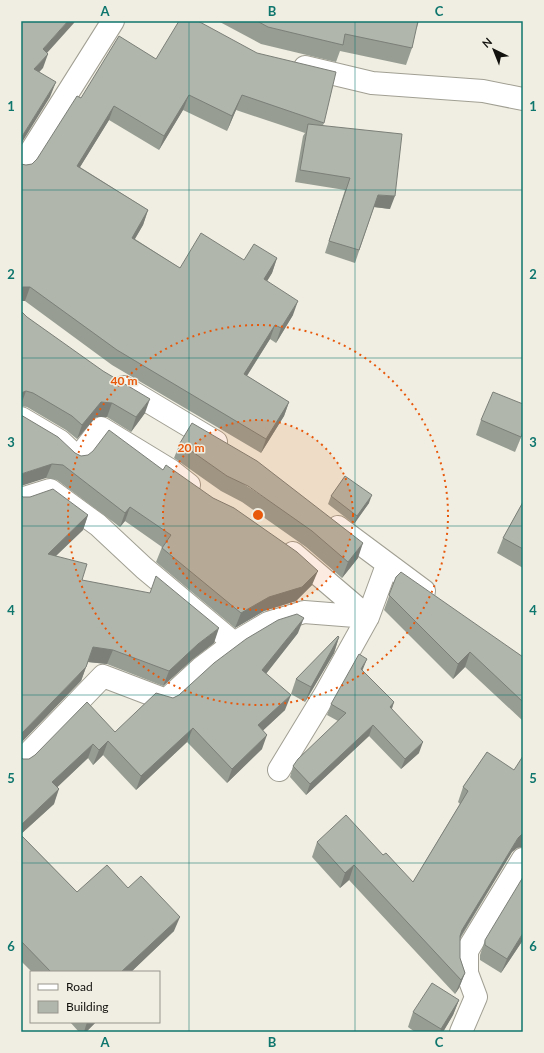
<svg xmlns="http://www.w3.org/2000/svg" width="544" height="1053" font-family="Lato,sans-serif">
  <rect width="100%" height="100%" fill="#f0eee2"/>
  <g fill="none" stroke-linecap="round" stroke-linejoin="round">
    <defs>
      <path id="minor" d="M305,67L372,83L483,91L523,99
        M21,167L113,21
        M124,387L216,442
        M21,418L60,441L78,458L101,428L170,470L189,485
        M21,499L50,490L98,525L144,568L234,643
        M338,527L424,591
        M21,761L103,676L166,700L201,668L234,643L268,623L304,612L368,617L293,553
        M279,770L324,696L368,617L387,565
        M461,1032L476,997L467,973V951L523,859"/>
    </defs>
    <!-- minor casing -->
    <use href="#minor" stroke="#a19f93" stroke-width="24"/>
    <!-- minor -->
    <use href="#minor" stroke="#fff" stroke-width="22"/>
  </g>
  <!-- wall -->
  <path fill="#979d93" d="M218,21H419L417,27H416L412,48L406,65L340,51L336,62L261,44Z
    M156,59L324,123L323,125L390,209L374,207L355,263L325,253L345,190L295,182L303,136L305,133L236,110L227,131L183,110L159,150L109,120L80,167L148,210L143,225L135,239L180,268L244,260L277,258L272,273L267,281L293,315L276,343L270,339L247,376L289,402L284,416L261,453L112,365L25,301H21L26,165L32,164L37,159L81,98Z
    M21,311L27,317L145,413L131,432L107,417H96L77,439L66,430L27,407L21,406Z
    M21,415L75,453L312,585L296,601L264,611L235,628L156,562L162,547L125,521L120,527L57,480L46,478Z
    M481,420L523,432L515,452L476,435Z
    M180,443L358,558L342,578L306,547L242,502L221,491L174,458Z
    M331,496L369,503L354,524L328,504Z
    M23,497L88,515L83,530L56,556L82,580L214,643L193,659L163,686L107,664L88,662L81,681Z
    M523,502V568L497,553L503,538Z
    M396,577L523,657V721L465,667L453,679L384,610Z
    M298,633L266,674L285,710L263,730L262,749L227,783L187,742L136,790L103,755L93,765L88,758L57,787L54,804L21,834V757L23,759H29L115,732L173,698Z
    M339,637L334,653L305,702L291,694L296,679Z
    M362,670L394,702L392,709L419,753L401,769L369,736L306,795L290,777L293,766L338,721L327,715L331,704Z
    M487,752L517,848L512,852L460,939V958L465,973L459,988L455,994L349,880L340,888L312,857L317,842L383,855L413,882L460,804L458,802L463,787Z
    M21,835L77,892L128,888L174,931L131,972H32L21,961Z
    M485,940H523L501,973L480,960V955Z
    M459,1000L453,1015L443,1032H415L408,1027L413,1012Z
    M70,1022H96L86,1032H79Z"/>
  <!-- shaded-wall -->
  <path fill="#7b7f78" d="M68,21H75L74,23L38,63L43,49Z
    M48,54L43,68L29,83L34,69Z
    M56,82L50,97L21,144V138Z
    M189,95L183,110L159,150L164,136Z
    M242,95L236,110L227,131L232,116Z
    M114,106L109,120L72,180L77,166Z
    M378,195L395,196L390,209L374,207Z
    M148,210L143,225L127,252L132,238Z
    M277,258L272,273L259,294L264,279Z
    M23,287H30L25,301H21V288Z
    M298,301L293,315L276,343L281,328Z
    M275,325L270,339L239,388L244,374Z
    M26,391L21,405V393Z
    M150,399L145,413L131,432L136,417Z
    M101,402L112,403L107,417H96L77,439L82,425Z
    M289,402L284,416L261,453L266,439Z
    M523,431V432L515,452Z
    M52,464L46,478L21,486V474Z
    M372,495L369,503L354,524L357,516Z
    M130,507L125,521L120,527L125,513Z
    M88,515L83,530L43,568L48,554Z
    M363,543L358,558L342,578L348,562Z
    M318,571L312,585L296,601L264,611L235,628L241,613L269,597Z
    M304,618L298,633L257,685L262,670Z
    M219,628L214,643L193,659L163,686L169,671L198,644Z
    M339,637L334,653L305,702L311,687Z
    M93,647L113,650L107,664L88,662Z
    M470,652L465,667L453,679L458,664Z
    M367,659L363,669L358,680L361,669Z
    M86,667L81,681L21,743V734Z
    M291,695L285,710L253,740L258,725Z
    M394,702L390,713V707Z
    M373,725L369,736L306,795L310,784Z
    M193,728L187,742L136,790L141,776Z
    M267,735L262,749L227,783L232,769Z
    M108,741L103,755L93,765L99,750Z
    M423,742L419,753L401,769L405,759Z
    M93,744L88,758L47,797L52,782Z
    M59,789L54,804L21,834V825Z
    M523,833V847L517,848L512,852L456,944L462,930L518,838Z
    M354,865L349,880L340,888L345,873Z
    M180,917L174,931L131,972H121Z
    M523,933V940L501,973L507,959Z
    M465,973L459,988L455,994L461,980Z
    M459,1000L453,1015L443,1032H440L441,1029Z
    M87,1022H96L86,1032H84Z"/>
  <!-- building -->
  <path fill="#b0b6ab" stroke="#7b7f78" d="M21,21H68L43,49L48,54L34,69L56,82L21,138Z
    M179,21H198L257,53L336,72L324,123L242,95L232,116L189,95L164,136L114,106L77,166L148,210L132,238L180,268L201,233L244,260L254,244L277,258L264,279L298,301L281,328L275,325L244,374L289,402L266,439L117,350L30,287H23L21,288V164L26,165L32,164L37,159L77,96L81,98L119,36L156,59Z
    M257,21H418L412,48L345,34L343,45L268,27Z
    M308,124L402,134L395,196L378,195L359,250L329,241L350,178L300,170Z
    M21,311L27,317L103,371L150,399L136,417L112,403L101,402L82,425L72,416L33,393L26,391L21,393Z
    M493,392L523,404V431L521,437L481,420Z
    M21,415L58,437L75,453L81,456L88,455L93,451L109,430L163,470L166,465L213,498L234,508L297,552L318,571L302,587L269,597L241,613L162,548L171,535L130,507L125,513L63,465L52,464L21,474Z
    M192,423L257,461L363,543L348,562L312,531L248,486L227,476L180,443Z
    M345,476L372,495L357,516L331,496Z
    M53,489L88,515L48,554L87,564L82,580L150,593L156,576L219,628L198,644L169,671L113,650L93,647L86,667L21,734V495L23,497H30Z
    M523,502V549L503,538Z
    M401,572L523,657V702L470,652L458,664L389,595L396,577Z
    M297,614L304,618L262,670L291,695L258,725L267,735L232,769L193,728L141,776L108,741L99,750L93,744L52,782L59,789L21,825V757L23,759H29L35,755L87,702L115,732L156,693L173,698L179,695L214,663L246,639L278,620Z
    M338,636L339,637L311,687L296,679Z
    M359,654L367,659L361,669L394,702L390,707L423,742L405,759L373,725L310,784L293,766L298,759L346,713L331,704Z
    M487,752L514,770L523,756V833L518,838L462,930L460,936V958L465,973L461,980L354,865L345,873L317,842L346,815L383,855L386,853L413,882L468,791L463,787Z
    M21,835L77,892L107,865L128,888L141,876L180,917L121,972H51L21,941Z
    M523,877V933L507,959L485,945V940Z
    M432,983L459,1000L441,1029L413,1012Z"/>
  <!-- grid -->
  <path fill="none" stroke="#0f766e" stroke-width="1" stroke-opacity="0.55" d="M189,21V1032M355,21V1032M21,190H523M21,358H523M21,526H523M21,695H523M21,863H523"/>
  <!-- distance rings -->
  <circle cx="258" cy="515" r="95" fill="#e8590c" fill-opacity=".12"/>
  <g fill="none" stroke="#e8590c" stroke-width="2" stroke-dasharray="2 4">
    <circle cx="258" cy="515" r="95"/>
    <circle cx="258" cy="515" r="190"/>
  </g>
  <circle cx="258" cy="515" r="6" fill="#e8590c" stroke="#f0eee2" stroke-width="2"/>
  <g font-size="12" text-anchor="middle" font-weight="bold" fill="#e8590c" stroke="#f0eee2" stroke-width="3" stroke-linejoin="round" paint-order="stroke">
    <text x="124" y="385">40 m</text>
    <text x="191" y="452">20 m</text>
  </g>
  <!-- border -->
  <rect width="544" height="1053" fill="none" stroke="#f0eee2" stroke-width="44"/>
  <!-- legend -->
  <rect x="30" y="971" width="130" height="52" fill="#f0eee2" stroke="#97968d"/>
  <rect x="38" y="984" width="20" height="6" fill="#ffffff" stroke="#97968d"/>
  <text x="66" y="991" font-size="12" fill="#12110d">Road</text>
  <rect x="38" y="1001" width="20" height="12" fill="#b0b6ab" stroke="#97968d"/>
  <text x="66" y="1011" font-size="12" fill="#12110d">Building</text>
  <!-- north arrow -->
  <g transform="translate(494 50) rotate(317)" stroke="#f0eee2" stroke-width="3" paint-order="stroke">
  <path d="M0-3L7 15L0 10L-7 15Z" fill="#12110d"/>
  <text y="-6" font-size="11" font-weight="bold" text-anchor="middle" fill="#12110d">N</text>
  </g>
  <rect x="22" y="22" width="500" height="1009" fill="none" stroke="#0f766e" stroke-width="1.5"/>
  <g font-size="13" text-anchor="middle" font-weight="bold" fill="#0f766e">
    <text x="105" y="16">A</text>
    <text x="272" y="16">B</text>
    <text x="439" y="16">C</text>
    <text x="11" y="111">1</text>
    <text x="533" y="111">1</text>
    <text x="11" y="279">2</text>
    <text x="533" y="279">2</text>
    <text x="11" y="447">3</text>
    <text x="533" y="447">3</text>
    <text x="11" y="615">4</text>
    <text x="533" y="615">4</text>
    <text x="11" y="783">5</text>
    <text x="533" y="783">5</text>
    <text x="11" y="951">6</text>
    <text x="533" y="951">6</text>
    <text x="105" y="1047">A</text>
    <text x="272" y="1047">B</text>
    <text x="439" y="1047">C</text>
  </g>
</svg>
